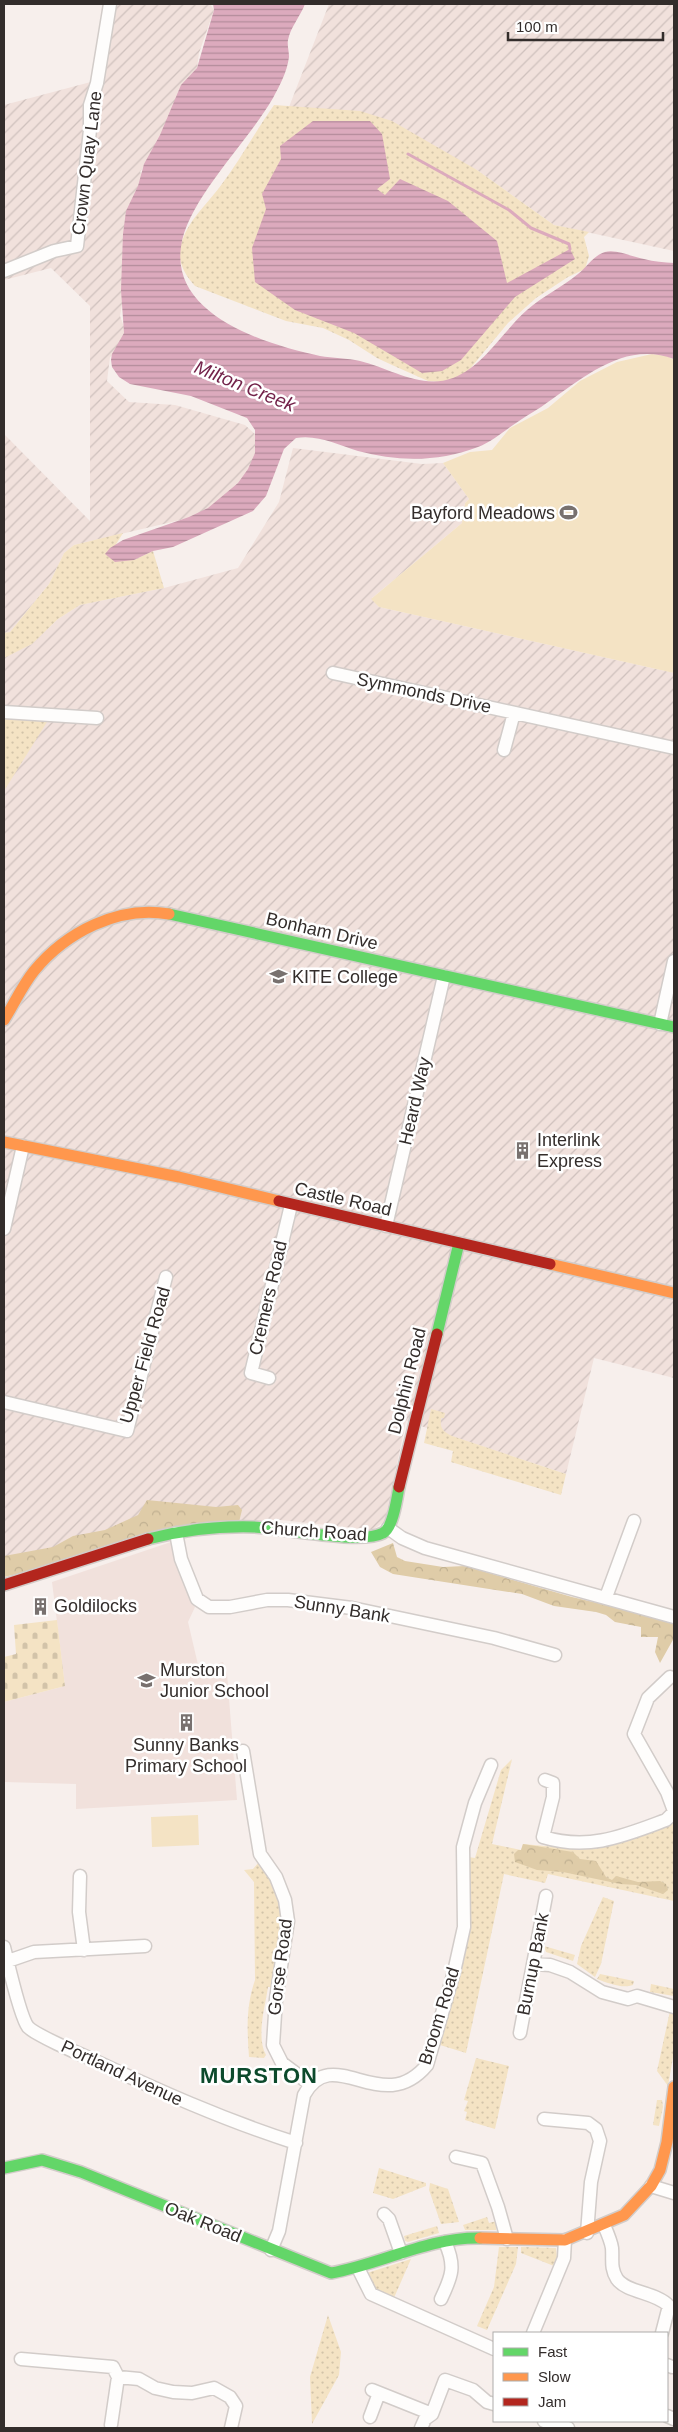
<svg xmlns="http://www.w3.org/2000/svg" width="678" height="2432" font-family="Arial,sans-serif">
  <defs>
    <pattern id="industrial-furrows" width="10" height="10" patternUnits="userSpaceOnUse" patternTransform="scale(1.25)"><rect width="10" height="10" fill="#f1e1dc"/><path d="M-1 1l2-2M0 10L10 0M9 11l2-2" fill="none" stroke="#cfc1bd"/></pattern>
    <pattern id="grass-dots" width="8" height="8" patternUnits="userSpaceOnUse" patternTransform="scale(1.25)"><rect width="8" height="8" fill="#f4e3c4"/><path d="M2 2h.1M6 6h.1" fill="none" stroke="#d2c3a9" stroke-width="1.8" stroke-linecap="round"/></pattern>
    <pattern id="forest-crowns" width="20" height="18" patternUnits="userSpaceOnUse" patternTransform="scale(1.25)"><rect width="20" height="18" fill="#dfcca8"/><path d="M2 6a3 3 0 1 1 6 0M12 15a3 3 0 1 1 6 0" fill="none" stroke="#c0b091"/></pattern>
    <pattern id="cemetery-stones" width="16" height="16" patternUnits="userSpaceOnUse" patternTransform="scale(1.25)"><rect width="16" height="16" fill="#f4e3c4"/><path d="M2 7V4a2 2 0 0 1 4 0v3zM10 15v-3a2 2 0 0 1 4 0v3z" fill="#d2c3a9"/></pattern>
    <pattern id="water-rules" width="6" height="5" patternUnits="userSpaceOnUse" patternTransform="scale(1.25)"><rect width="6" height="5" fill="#dcaabd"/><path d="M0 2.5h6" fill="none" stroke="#b38b9a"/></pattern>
  </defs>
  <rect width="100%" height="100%" fill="#f7efec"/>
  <!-- built -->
  <path fill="#f1e1dc" d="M174,1541L195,1607L188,1622L199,1669L223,1662L227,1673L237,1800L76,1809V1784L4,1782V1702L65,1686L52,1582Z"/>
  <!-- industrial -->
  <path fill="url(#industrial-furrows)" d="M116,4H210L214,10L199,53L197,68L160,142L140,172L155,187L130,262L120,316L130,344L110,357L107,381L129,402L175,405L245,425L256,435L259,461L254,482L206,514L74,545L64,553L49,584L10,632L4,633V434L90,521V306L51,268L4,280V105L102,79Z
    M329,4H674V251L554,225L477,170L289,107Z
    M293,448L422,464L443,463L469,499L465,503L462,523L372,598L379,607L674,673V1378L594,1358L566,1474L406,1421L385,1521L373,1530L280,1520L239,1522L4,1577V657L32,644L58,619L80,605L164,588L238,568L279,502Z"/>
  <!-- grass -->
  <path fill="url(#grass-dots)" d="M274,105L360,111L392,121L477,170L554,225L589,232L584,237L589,256L585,269L568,277L536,298L508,323L469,370L457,378L442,382L428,381L392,365L377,358L349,340L323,328L286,321L195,286C184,274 175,258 182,241C189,220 205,206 219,188C239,162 255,132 274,105Z
    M123,533L115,546L110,548L134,560L153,551L164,588L80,605L58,619L32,644L4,658V633L10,632L49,584L64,553L74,545Z
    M4,718L39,719L47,722L4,791Z
    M431,1409L445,1413L444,1418H441C440,1428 442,1431 452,1436L566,1474L561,1495L451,1462L453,1451L424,1443Z
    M512,1759L492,1844L521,1850L523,1844L579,1849L606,1845L674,1822V1901L548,1874L545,1883L504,1874L466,2053L440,2045L461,1970L470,1921L468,1857L475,1858L501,1770Z
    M260,1861L278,1892L281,1910V1927L274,1987H268C265,2007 256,2037 266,2055L264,2058L249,2057C247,2030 246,2006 255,1980L254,1882L244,1870L253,1869Z
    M603,1897L614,1901L601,1964L595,1977L577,1964L581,1946Z
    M544,1946L575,1955L573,1961L546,1952Z
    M600,1974L634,1981L633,1985C622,1989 608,1983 597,1979Z
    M651,1984L674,1989V1996L650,1992Z
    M670,2011L674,2013V2052L668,2086L657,2071Z
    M476,2058L509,2066L495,2129L465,2120L467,2112L464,2111L468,2101L464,2100Z
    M657,2100H662L663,2107L659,2126L653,2125Z
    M379,2168L426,2183V2186L393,2199L373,2193Z
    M430,2183L448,2189L459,2222L441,2224L429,2190Z
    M487,2217L489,2223L497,2221L496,2230H465L463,2225Z
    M437,2226L439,2233L408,2242L405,2241L404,2236Z
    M499,2247H518L516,2264L487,2330L477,2326L494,2287Z
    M521,2247L556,2248L557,2257L554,2266L521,2253Z
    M411,2259L393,2300L373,2291L367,2273Z
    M328,2315L341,2352L339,2375L312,2424L310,2377Z"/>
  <!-- forest -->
  <path fill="url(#forest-crowns)" d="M147,1500L216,1507L238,1505L242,1510L239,1522L4,1577V1556L53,1547L73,1536L105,1530L138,1515Z
    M393,1543L397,1557L405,1561L443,1567L465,1566L572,1597L654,1616L674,1623V1638L660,1663L655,1652L658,1637H641V1627L615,1622L606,1615L596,1612L554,1606L522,1594L393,1574L380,1567L371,1552Z
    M523,1844L573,1852L580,1859L596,1861L606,1877L612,1880L616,1876L638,1882L660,1881L666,1884L668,1890L663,1894L636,1885L620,1884L563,1872L537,1870L515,1862L514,1854L518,1850H521Z"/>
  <!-- cemetery -->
  <path fill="url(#cemetery-stones)" d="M57,1620L65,1686L4,1702V1657L16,1654L14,1625Z"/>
  <!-- garden -->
  <path fill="#f4e3c4" d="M652,354L667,356L674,360V673L379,607L371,599L462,523L465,503L469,499L443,463L470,452L492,450L510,428L548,408L580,381L617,362Z
    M198,1815L199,1845L152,1847L151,1817Z"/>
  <!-- water -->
  <path fill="url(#water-rules)" d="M213,4H305C301,15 290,28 288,40C287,45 289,51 289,57C287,72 280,85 273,98C248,142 187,200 181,247C171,316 268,345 320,356C333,358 347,358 360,361C390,368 421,390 453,378C484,366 503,331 527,310C543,296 562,287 578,274C587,267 594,255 605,252C617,249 632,257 644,259C654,262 664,262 674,263V359C625,341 586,376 548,402C539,409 529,414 519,421C505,430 493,441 478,447C439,462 398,462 358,451C339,445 317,434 296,438L284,449L266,496L253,511L173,547L153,551L134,560L115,562L105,554L110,548L123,540L189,517L208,508L238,483L248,469L255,453V430L247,418L191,396L130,384L119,377L112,367L111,360L112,354L124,333L121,290L123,234L126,211L138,186L144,164L160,135L181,85L197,68L214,10Z
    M313,121H370L382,134L390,179L377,189L385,195L400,179L448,201L497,241L507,283L570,249L575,259L515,297L461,360L442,371L422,373L354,333L295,310L255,282L252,248L266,209L262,194L281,159L280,146Z"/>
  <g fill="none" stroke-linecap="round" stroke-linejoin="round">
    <!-- stream -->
    <path stroke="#dcaabd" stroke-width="3" d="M408,154L509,210L531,228L569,244L570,249"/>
    <defs>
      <path id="street" d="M4,271L54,251L77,246L90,130V105L97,83L110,4
        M333,673L674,748
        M4,712L97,718
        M504,750L514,713
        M660,1024L674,961
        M386,1226L444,976
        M4,1229L23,1146
        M269,1378L251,1373L291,1205
        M4,1402L127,1431L166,1277
        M388,1528L402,1538L425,1548L674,1617
        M176,1533L181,1559L197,1599L209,1607H230L267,1600H288L352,1608L494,1638L555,1655
        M606,1597L634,1521
        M670,1677L648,1698L634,1734L667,1792L674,1811
        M243,1751L260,1854L276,1877L285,1900L288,1921L276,1999L273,2045L282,2063L310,2084
        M545,1780L553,1783V1797L543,1837C589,1851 623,1836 666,1820L674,1812
        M80,1876L79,1912L84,1950
        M4,1947C8,1963 20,2017 28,2027C36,2035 77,2053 89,2058C157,2090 224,2120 296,2143
        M8,1961L34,1952L145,1946
        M533,1964L550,1965L570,1972L602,1992L628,1999L637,1996L674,2007
        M520,2033L546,1896
        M544,2119L588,2123L596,2129L600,2141L591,2182L587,2233
        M456,2157L482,2163L498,2207L507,2239
        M651,2186L674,2193
        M384,2214L389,2219L401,2253
        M604,2225C607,2232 611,2241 612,2248C613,2259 610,2268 617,2279C627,2293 656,2292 669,2306L662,2333
        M271,2250L279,2231L304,2095C333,2041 382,2119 427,2065L454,1972L464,1927L463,1847L475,1803L491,1765
        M358,2268L371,2294L494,2349
        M441,2299C452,2276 456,2266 445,2242
        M533,2333L564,2258L565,2240
        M21,2359L113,2367L118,2377L139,2379L155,2388L173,2392L192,2393L214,2388L230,2397L236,2406L231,2428
        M667,2365L672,2367
        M372,2390L432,2414
        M667,2416L674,2419
        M370,2417L379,2393
        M544,2421L568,2428
        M111,2425L118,2377
        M421,2428L425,2419L432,2414L445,2380L473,2390L487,2402L494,2404"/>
      <path id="fast" d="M169,914L674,1027
        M437,1334L459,1243
        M148,1539C183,1530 219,1526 254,1527C283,1528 361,1545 383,1533C393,1528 397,1498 399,1487
        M4,2168L42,2160L81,2172L331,2273C381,2264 429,2237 480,2238"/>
      <path id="slow" d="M4,1020C14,1004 22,986 34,971C66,932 119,905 169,914
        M4,1142L179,1177L279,1201
        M550,1264L674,1293
        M480,2238L565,2240L624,2215L651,2186L660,2170L667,2142L674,2087"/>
      <path id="jam" d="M279,1201L550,1264
        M399,1487L437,1334
        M4,1585L148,1539"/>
    </defs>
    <!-- street casing -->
    <use href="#street" stroke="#d2ccc9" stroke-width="15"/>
    <!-- fast casing -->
    <use href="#fast" stroke="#d2ccc9" stroke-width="14"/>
    <!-- slow casing -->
    <use href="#slow" stroke="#d2ccc9" stroke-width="14"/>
    <!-- jam casing -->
    <use href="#jam" stroke="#d2ccc9" stroke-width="14"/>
    <!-- street -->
    <use href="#street" stroke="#fefdfc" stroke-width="12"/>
    <!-- fast -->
    <use href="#fast" stroke="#63d668" stroke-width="11"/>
    <!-- slow -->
    <use href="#slow" stroke="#ff974d" stroke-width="11"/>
    <!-- jam -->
    <use href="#jam" stroke="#b3261e" stroke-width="11"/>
  </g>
  <!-- icons -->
  <defs>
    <symbol id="stadium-bare" viewBox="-9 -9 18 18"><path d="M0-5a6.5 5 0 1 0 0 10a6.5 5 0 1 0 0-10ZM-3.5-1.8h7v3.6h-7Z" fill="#78716f" stroke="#fff" stroke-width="2.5" paint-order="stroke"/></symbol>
    <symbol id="university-bare" viewBox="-9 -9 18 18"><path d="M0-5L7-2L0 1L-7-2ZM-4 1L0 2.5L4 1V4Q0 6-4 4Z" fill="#78716f" stroke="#fff" stroke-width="2.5" paint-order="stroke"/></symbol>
    <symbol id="building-bare" viewBox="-9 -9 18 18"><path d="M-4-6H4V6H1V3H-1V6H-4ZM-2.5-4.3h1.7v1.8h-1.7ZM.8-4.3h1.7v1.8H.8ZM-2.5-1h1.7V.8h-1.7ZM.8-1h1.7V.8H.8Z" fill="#78716f" stroke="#fff" stroke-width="2.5" paint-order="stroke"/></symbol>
    <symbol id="school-bare" viewBox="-9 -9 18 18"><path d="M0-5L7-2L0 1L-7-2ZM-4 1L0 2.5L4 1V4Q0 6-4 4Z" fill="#78716f" stroke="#fff" stroke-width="2.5" paint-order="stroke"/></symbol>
  </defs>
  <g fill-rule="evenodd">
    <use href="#stadium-bare" x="556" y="500" width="25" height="25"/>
    <use href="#university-bare" x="266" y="964" width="25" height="25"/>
    <use href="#building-bare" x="510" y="1138" width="25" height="25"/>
    <use href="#building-bare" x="28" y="1594" width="25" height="25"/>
    <use href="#school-bare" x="134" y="1668" width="25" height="25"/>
    <use href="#building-bare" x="174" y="1710" width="25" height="25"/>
  </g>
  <g text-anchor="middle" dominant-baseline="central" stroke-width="5" stroke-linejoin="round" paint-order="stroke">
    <!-- street labels -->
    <g font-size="18" fill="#332d2b" stroke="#fff">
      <text transform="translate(87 163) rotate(-83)">Crown Quay Lane</text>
      <text transform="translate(424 693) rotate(12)">Symmonds Drive</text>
      <text transform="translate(322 931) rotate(13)">Bonham Drive</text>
      <text transform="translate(415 1101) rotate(-77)">Heard Way</text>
      <text transform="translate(343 1199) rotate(13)">Castle Road</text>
      <text transform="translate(268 1298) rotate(-77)">Cremers Road</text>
      <text transform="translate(145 1355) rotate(-74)">Upper Field Road</text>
      <text transform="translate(407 1381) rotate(-76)">Dolphin Road</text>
      <text transform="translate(314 1531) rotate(4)">Church Road</text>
      <text transform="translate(342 1609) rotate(9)">Sunny Bank</text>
      <text transform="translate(533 1964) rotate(-79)">Burnup Bank</text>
      <text transform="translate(280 1967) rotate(-83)">Gorse Road</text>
      <text transform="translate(439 2016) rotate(-73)">Broom Road</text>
      <text transform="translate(122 2073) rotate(25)">Portland Avenue</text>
      <text transform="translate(203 2222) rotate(22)">Oak Road</text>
    </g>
    <!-- poi labels -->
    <g font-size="18" fill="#332d2b" stroke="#fff" text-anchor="start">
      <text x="555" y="513" text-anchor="end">Bayford Meadows</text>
      <text x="292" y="977">KITE College</text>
      <text x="537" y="1140">Interlink<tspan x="537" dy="21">Express</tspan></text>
      <text x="54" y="1606">Goldilocks</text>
      <text x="160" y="1670">Murston<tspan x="160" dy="21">Junior School</tspan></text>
      <text x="186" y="1745" text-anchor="middle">Sunny Banks<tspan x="186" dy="21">Primary School</tspan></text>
    </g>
    <!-- water labels -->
    <g font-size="19" font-style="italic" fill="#73234a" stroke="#fff">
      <text transform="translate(245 386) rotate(22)">Milton Creek</text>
    </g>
    <!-- district labels -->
    <g font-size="22" font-weight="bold" letter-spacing="1" fill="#0c4a2c" stroke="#fff">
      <text x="259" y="2075">MURSTON</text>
    </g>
  </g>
  <!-- border -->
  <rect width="678" height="2432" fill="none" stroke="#332d2b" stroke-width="10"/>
  <!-- legend -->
  <rect x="493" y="2332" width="175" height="90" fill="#ffffff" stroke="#adabaa"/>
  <rect x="503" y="2348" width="25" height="8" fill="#63d668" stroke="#adabaa"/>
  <text x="538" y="2357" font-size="15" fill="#332d2b">Fast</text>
  <rect x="503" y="2373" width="25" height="8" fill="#ff974d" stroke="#adabaa"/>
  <text x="538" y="2382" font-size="15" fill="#332d2b">Slow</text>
  <rect x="503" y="2398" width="25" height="8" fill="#b3261e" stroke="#adabaa"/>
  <text x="538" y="2407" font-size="15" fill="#332d2b">Jam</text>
  <!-- scale -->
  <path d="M508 32v8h155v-8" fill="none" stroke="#332d2b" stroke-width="2.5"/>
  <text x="516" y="32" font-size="15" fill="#332d2b" stroke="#ffffff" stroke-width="4" paint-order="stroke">100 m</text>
</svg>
